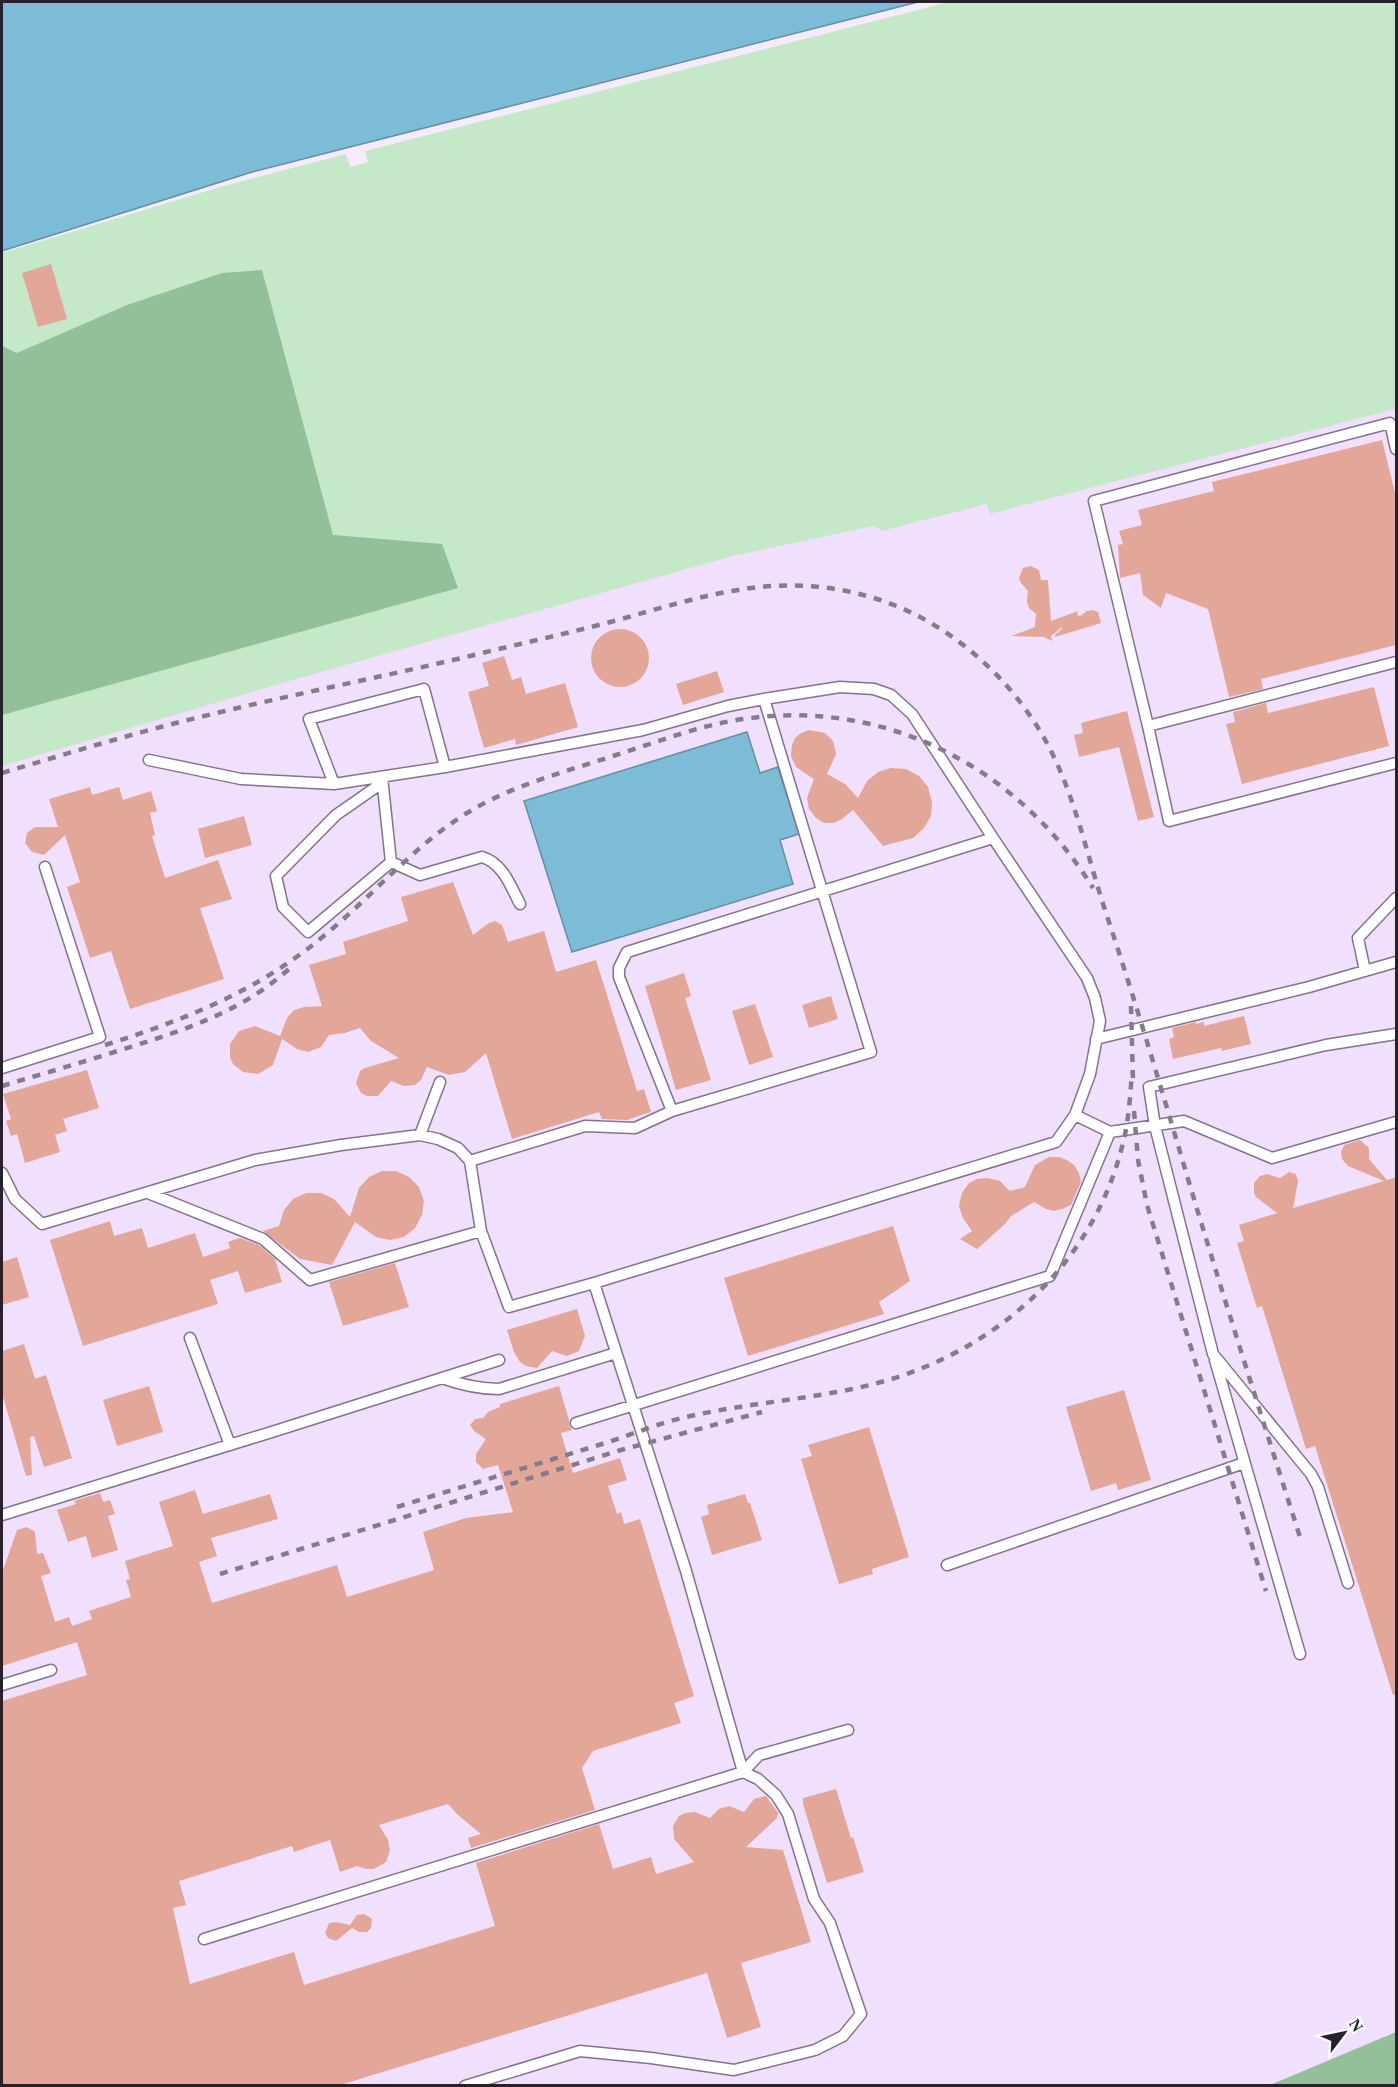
<svg xmlns="http://www.w3.org/2000/svg" width="1398" height="2087" font-family="Georgia,serif">
  <rect width="100%" height="100%" fill="#f5ebfd"/>
  <!-- built -->
  <path fill="#f0dffd" d="M1396,409V2032L1270,2086H2V766L300,678L733,556L874,526L882,531L987,504L990,514Z"/>
  <!-- green -->
  <path fill="#c5e8c9" d="M949,2H1396V409L990,514L987,504L882,531L874,526L733,556L300,678L2,766V253L220,187L346,154L350,167L368,162L365,151Z"/>
  <!-- forest -->
  <path fill="#93c098" d="M262,270L333,535L442,544L458,588L2,715V346L17,353L127,305L222,273Z
    M1396,2032V2085H1270Z"/>
  <!-- water -->
  <path fill="#7dbcd6" stroke="#648ea3" stroke-width="1.5" d="M2,2H918L252,172L2,251Z
    M747,732L760,773L778,767L799,834L780,840L793,884L572,952L524,801Z"/>
  <!-- building -->
  <path fill="#e3a79a" d="M51,264L67,319L38,327L22,273Z
    M1382,440L1396,497V645L1261,679L1263,689L1229,697L1208,609L1166,593L1161,608L1143,595L1140,573L1120,578L1118,545L1123,544L1119,531L1142,525L1138,510L1214,491L1212,482Z
    M1031,566L1039,570L1041,580H1048L1051,621L1078,611L1077,615L1080,616L1087,611L1092,610L1098,612L1101,623L1055,637V635L1063,628H1061L1051,636L1052,641L1044,637L1011,636L1035,627L1036,614L1029,608L1027,602L1028,591L1021,583L1019,578L1023,568Z
    M591 658a29 29 0 1 1 58 0a29 29 0 1 1-58 0Z
    M504,656L512,680L521,677L526,694L565,683L578,727L516,745L515,739L484,748L468,692L489,686L482,663Z
    M717,671L724,692L683,705L676,684Z
    M1374,687L1389,746L1242,784L1226,724L1235,722L1233,712L1266,703L1268,713Z
    M1127,711L1154,817L1138,821L1119,747L1079,757L1074,735L1083,733L1081,723Z
    M809,730L825,733L833,741L836,754L827,774L845,784L858,798L867,781L878,772L891,768L906,769L919,776L928,787L932,802L931,816L924,828L913,838L883,846L853,810L842,819L834,823H824L816,818L809,809L807,798L814,779L796,767L791,756L792,745L795,738L801,733Z
    M90,787L92,795L119,787L123,800L151,791L157,811L150,813L155,835L152,836L165,878L218,860L232,899L200,908L224,979L130,1009L111,951L90,958L67,887L80,882L65,835L44,855L32,852L25,843L27,833L35,827H58L49,799Z
    M244,816L252,845L205,858L198,829Z
    M453,882L473,935L489,923L495,921L502,925L508,942L544,931L556,972L596,960L637,1091L644,1089L651,1112L627,1120L602,1119L599,1112L512,1139L486,1053L465,1072L449,1075L427,1067L421,1080L415,1085L404,1086L391,1081L378,1096H367L361,1093L356,1083L360,1071L365,1068L399,1058L371,1041L360,1028L345,1033L329,1035L321,1047L308,1052L297,1049L282,1039L273,1065L258,1074L243,1072L233,1064L230,1057V1044L239,1031L255,1026L280,1036L287,1018L294,1010L304,1007L322,1006L309,965L346,954L343,942L408,921L401,897Z
    M684,973L691,996L685,998L711,1080L676,1090L645,986Z
    M831,996L838,1019L809,1028L802,1005Z
    M755,1004L773,1057L749,1065L732,1011Z
    M1244,1016L1251,1044L1222,1051L1221,1048L1173,1059L1169,1039L1174,1037L1172,1028L1196,1022V1024L1204,1022V1026Z
    M87,1070L99,1108L63,1119L67,1131L55,1135L60,1152L25,1163L17,1134L11,1136L6,1121L11,1119L3,1094Z
    M1360,1140L1369,1148V1159L1387,1180L1396,1177V1695H1393L1315,1446L1306,1449L1262,1306L1257,1308L1237,1243L1244,1241L1239,1225L1277,1213L1256,1197L1254,1193V1183L1260,1176L1267,1174L1280,1178L1289,1172L1296,1174L1298,1181L1293,1208L1384,1181L1348,1166L1342,1159L1341,1152L1344,1145Z
    M1049,1157H1059L1067,1160L1074,1165L1079,1173L1081,1182L1071,1205L1062,1209L1054,1211L1046,1209L1034,1202L1011,1216L1005,1224L977,1249L960,1239L972,1231L963,1218L959,1206L962,1193L969,1183L977,1179L987,1178L1000,1181L1010,1191L1025,1187L1035,1165Z
    M382,1171H396L409,1177L419,1187L424,1201L422,1215L415,1228L404,1237L390,1240L376,1237L355,1222L332,1265L300,1259L263,1231L279,1226L284,1210L293,1199L306,1193H321L334,1199L350,1217L359,1188L369,1177Z
    M110,1221L114,1236L142,1228L148,1248L195,1233L203,1257L230,1248L228,1242L240,1238L259,1245L275,1259L282,1282L245,1293L238,1271L210,1280L218,1304L83,1346L50,1240Z
    M893,1226L910,1281L879,1302L884,1314L748,1356L724,1278Z
    M17,1257L29,1297L2,1305V1262Z
    M395,1263L409,1307L343,1326L329,1282Z
    M577,1309L585,1336L579,1351L567,1356L552,1351L537,1368L526,1366L520,1362L514,1352L507,1330Z
    M24,1344L35,1379L46,1375L72,1458L44,1467L34,1436L30,1437L32,1475L26,1476L2,1393V1351Z
    M149,1386L163,1432L117,1446L103,1400Z
    M559,1386L569,1420V1425L572,1430L561,1433L573,1473L620,1458L627,1480L608,1486L617,1514L621,1512L624,1524L640,1519L694,1696L674,1703L681,1723L593,1751L582,1768L595,1810L471,1848L468,1838L481,1834L458,1815L448,1804L379,1825L388,1840L390,1850L386,1862L374,1869H366L357,1866L340,1872L330,1840L294,1852L292,1846L179,1881L186,1905L173,1908L190,1984L294,1952L304,1985L495,1926L476,1863L599,1824L613,1869L651,1857L656,1874L694,1862L674,1839L673,1826L679,1816L685,1813L695,1812L710,1818L719,1809L729,1806L744,1812L754,1799L766,1796L778,1813L777,1818L746,1847L783,1850L811,1942L741,1963L761,2027L727,2038L707,1973L340,2085H2V1701L87,1675L77,1642L2,1666V1573L17,1530L27,1527L35,1532L37,1554L43,1553L51,1573L41,1576L55,1622L69,1617L72,1626L92,1619L89,1611L131,1597L126,1580L130,1579L125,1561L173,1546L159,1502L195,1490L203,1514L270,1494L278,1519L211,1538L217,1556L199,1562L212,1603L337,1565L347,1597L434,1570L423,1532L466,1518L513,1512L498,1465L483,1469L476,1462V1454L486,1439L474,1431L470,1425L475,1419L483,1418L488,1412L500,1407V1404Z
    M1124,1390L1151,1480L1118,1490L1116,1483L1091,1491L1066,1407Z
    M869,1427L909,1557L872,1569L873,1574L839,1584L801,1459L812,1456L808,1445Z
    M100,1493L103,1502L110,1500L115,1514L108,1516L118,1550L92,1558L86,1536L68,1542L57,1510L76,1504L74,1501Z
    M745,1494L748,1503H750L762,1540L712,1555L701,1517L709,1514L707,1505Z
    M836,1789L851,1838L853,1837L864,1872L827,1883L803,1804V1798Z
    M364,1914L372,1919L371,1928L367,1932H359L352,1928L336,1941L328,1938L325,1933L329,1923L336,1922L350,1925L357,1915Z"/>
  <g fill="none" stroke-linecap="round" stroke-linejoin="round">
    <defs>
      <path id="service" d="M1396,449L1390,423L1094,501L1148,726L1396,662
        M1148,726L1169,821L1396,763
        M149,760L241,779L334,784
        M445,767L334,784L309,719L424,689L445,767L643,730L728,706L764,699
        M382,777L391,862L308,932L283,907L276,876L336,815L382,783
        M391,862L420,875L482,857C503,863 511,887 520,904
        M1365,971L1358,938L1396,898
        M1096,1039L1309,987L1396,962
        M2,1068L100,1037L45,867
        M672,1111L871,1052L764,699L840,687L874,689L891,695L912,714L993,838
        M420,1135L440,1082
        M470,1161L585,1126L635,1128L672,1111L619,977V968L627,952L993,838L1087,978L1095,998L1100,1021L1090,1074L1075,1115L1110,1132
        M2,1173L15,1199L42,1224L255,1160L341,1145L420,1135L438,1139L458,1148L470,1161L481,1231
        M148,1193L263,1239L310,1280L481,1231L509,1307L594,1283L686,1571L743,1772
        M594,1283L1056,1142L1075,1115
        M190,1338L230,1445
        M1215,1360L1300,1654
        M442,1378C462,1385 479,1389 499,1389L616,1353
        M576,1423L1050,1276L1110,1132L1184,1121L1272,1158L1396,1122
        M2,1515L275,1431L499,1360
        M947,1565L1244,1463
        M1348,1583L1318,1487L1311,1474L1213,1354L1155,1126L1149,1087L1326,1045L1396,1034
        M2,1685L51,1670
        M743,1772L759,1755L848,1730
        M204,1939L743,1772L758,1779L776,1795L788,1814L814,1899L830,1923L861,2014L843,2036L815,2050L734,2070L651,2058L580,2051L465,2086"/>
    </defs>
    <!-- service casing -->
    <use href="#service" stroke="#83738e" stroke-width="13"/>
    <!-- service -->
    <use href="#service" stroke="#fff" stroke-width="10"/>
    <!-- rail -->
    <path stroke="#847c8a" stroke-width="4.5" stroke-dasharray="8 8" stroke-linecap="butt" d="M2,773C52,758 102,743 153,729C258,701 365,681 470,656C518,644 566,634 614,621C705,596 778,569 874,598C943,619 1003,670 1040,731C1074,787 1086,854 1107,916C1136,1003 1162,1091 1188,1179C1224,1299 1262,1418 1300,1537
      M1131,1006L1133,1081
      M105,1045C190,1018 263,989 332,929C379,889 419,841 472,810C516,784 568,771 616,755C658,742 700,725 743,719C885,698 1018,767 1093,888
      M2,1086C42,1074 83,1062 124,1049C184,1030 242,1012 290,968
      M1134,1111L1138,1160L1147,1205L1266,1591
      M397,1507C465,1486 534,1465 602,1444C629,1436 655,1424 682,1418C744,1403 808,1400 870,1385C992,1355 1093,1267 1123,1143C1129,1120 1130,1096 1132,1073
      M220,1574L621,1450L762,1412"/>
  </g>
  <!-- border -->
  <rect width="1398" height="2087" fill="none" stroke="#28212c" stroke-width="6"/>
  <!-- north arrow -->
  <g transform="translate(1344 2033) rotate(58)" stroke="#fcfcfc" stroke-width="4.5" paint-order="stroke">
  <path d="M0-4.5L10 22L0 15L-10 22Z" fill="#28212c"/>
  <text y="-9" font-size="16" font-weight="bold" text-anchor="middle" fill="#28212c">N</text>
  </g>
</svg>
